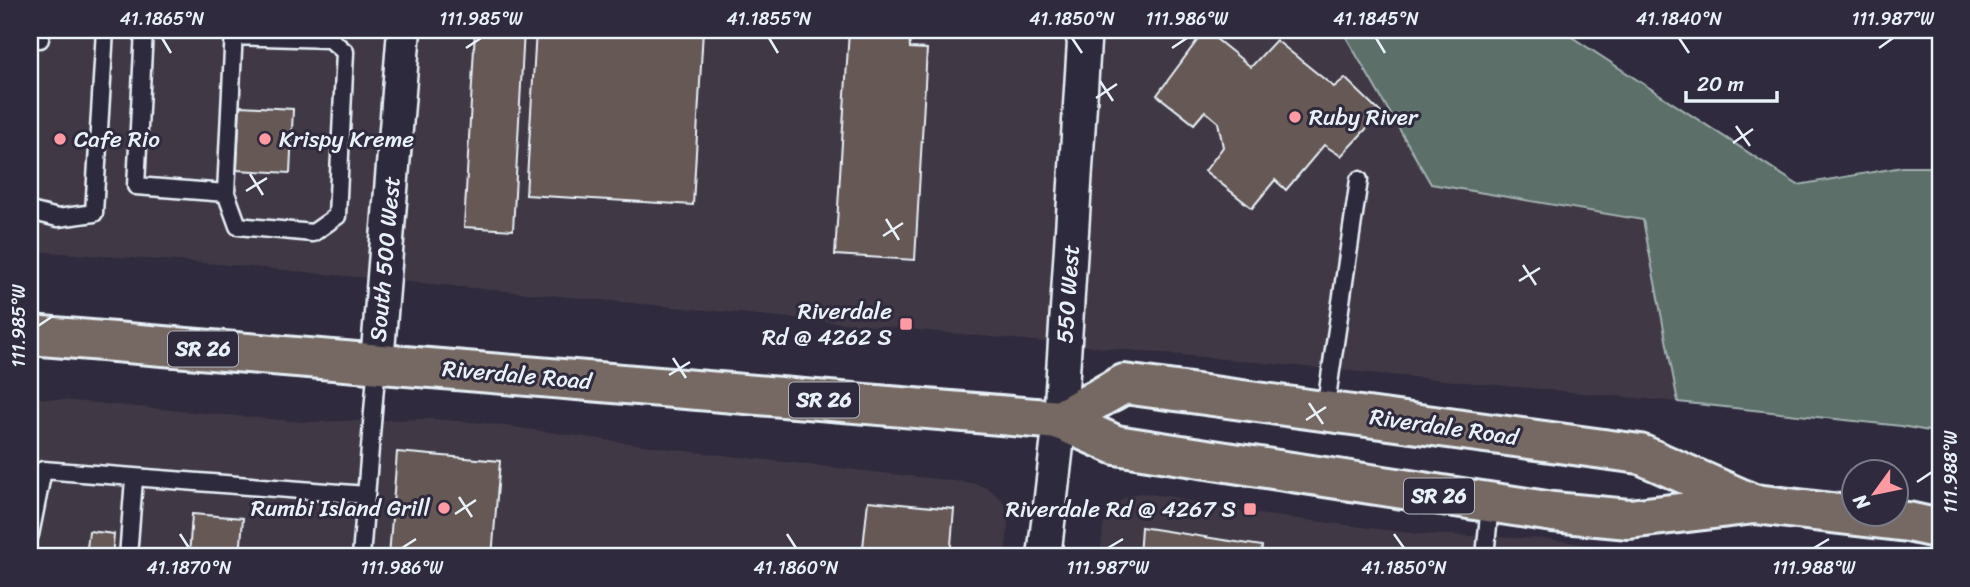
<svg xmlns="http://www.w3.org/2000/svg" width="1970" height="587" font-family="Sriracha,sans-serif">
  <rect width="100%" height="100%" fill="#2f2a3d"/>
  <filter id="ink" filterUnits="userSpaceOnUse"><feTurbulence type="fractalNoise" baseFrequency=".0143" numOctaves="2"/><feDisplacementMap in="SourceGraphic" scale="14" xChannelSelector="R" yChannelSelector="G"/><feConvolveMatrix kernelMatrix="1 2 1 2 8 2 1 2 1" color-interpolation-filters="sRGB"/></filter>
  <g filter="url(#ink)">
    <!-- built -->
    <path fill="#403844" d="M30,30H1342L1431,184L1643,220L1678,402L219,264L30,251Z
      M30,397L303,422L432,419L484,423L686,451L972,483L988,488L1002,500L1006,508L1008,526L1005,557H30Z
      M1138,493L1168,496L1227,510L1418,534L1549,539L1669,557H1100L1103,528L1108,513L1122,499Z"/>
    <!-- green -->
    <path fill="#5b7069" stroke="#a2b0b0" stroke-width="2" d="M1342,30H1561L1798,185L1902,167H1940V433L1901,426L1678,402L1643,220L1431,184Z"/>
    <!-- building -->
    <path fill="#665854" stroke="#e8f1f8" stroke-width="2" d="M475,30H524L513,230L464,227Z
      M536,30H703L693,205L526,195Z
      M849,30L909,31L910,48L927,49L915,260L835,255Z
      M1205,30L1251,67L1276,40L1334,87L1345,78L1381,113L1341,156L1324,145L1286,190L1275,180L1252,208L1205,171L1223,147L1218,122L1205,111L1194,124L1157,95Z
      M240,106L293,109L290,173L237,170Z
      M397,452L500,461L492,557H389Z
      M868,501L954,509L950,557H862Z
      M192,514L243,518L240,557H189Z
      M1141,527L1262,546L1261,557H1139Z
      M89,531L114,534L112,557H86Z"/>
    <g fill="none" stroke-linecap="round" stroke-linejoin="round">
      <defs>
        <path id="service" d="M144,30L136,186L226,193L234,30
          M30,38L40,39V30
          M226,193L238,226L313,233L337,216L345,52L330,39L233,36
          M30,211L58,218L94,213L105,30
          M1325,411L1359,180
          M30,535L43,470L366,495
          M128,557L134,479
          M361,557L377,363
          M1485,557L1490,504"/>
        <path id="minor" d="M377,363L404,30
          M1044,557L1060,420L1084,42L1081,30"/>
        <path id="primary" d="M30,335L1060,420L1116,445L1553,512L1629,519L1755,504L1908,522L1940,529
          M1060,420L1124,384L1640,454L1753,504"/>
      </defs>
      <!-- service casing -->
      <use href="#service" stroke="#e8f1f8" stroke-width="21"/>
      <!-- minor casing -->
      <use href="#minor" stroke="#e8f1f8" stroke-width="37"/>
      <!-- primary casing -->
      <use href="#primary" stroke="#e8f1f8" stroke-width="44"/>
      <!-- service -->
      <use href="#service" stroke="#2f2a3d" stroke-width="16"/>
      <!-- minor -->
      <use href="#minor" stroke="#2f2a3d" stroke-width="32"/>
      <!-- primary -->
      <use href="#primary" stroke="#766964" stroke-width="38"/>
    </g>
  </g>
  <!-- ticks -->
  <path fill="none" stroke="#e8f1f8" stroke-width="2.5" d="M162,38L171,53M769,38L778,53M1072,38L1082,53M1376,38L1385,53M1679,38L1689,53M466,48L481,38M1172,48L1187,38M1879,48L1893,38M1100,81L1113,101M1096,98L1117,84M1736,126L1750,146M1733,143L1753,129M250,174L263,195M246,191L267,178M886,219L899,240M883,236L903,223M1523,265L1536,285M1519,281L1540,268M38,326L53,316M673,358L686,378M669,375L690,362M1309,403L1323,424M1306,420L1326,407M1917,482L1932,472M459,497L472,517M455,514L476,500M180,534L189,548M787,534L796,548M1394,534L1404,548M402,548L416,539M1108,548L1123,539M1814,548L1829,539"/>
  <!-- markers -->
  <g fill="#ff9aa2" stroke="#2f2a3d" stroke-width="2.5">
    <circle cx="1295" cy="117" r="7"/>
    <circle cx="60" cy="139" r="7"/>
    <circle cx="265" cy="139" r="7"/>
    <rect x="899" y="317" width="14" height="14" rx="3.5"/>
    <circle cx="444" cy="508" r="7"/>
    <rect x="1243" y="502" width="14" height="14" rx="3.5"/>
  </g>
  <g text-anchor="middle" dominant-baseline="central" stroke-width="6" stroke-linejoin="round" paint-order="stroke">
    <!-- shield labels -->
    <g fill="#2f2a3d" stroke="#b0b5c0" stroke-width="2">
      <rect x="168" y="331.5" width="70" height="35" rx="5"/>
      <rect x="789" y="382.5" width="70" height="35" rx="5"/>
      <rect x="1404" y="478.5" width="70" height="35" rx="5"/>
    </g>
    <g font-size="21" font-weight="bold" fill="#e8f1f8">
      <text x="203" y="349">SR 26</text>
      <text x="824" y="400">SR 26</text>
      <text x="1439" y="496">SR 26</text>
    </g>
    <!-- poi labels -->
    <g font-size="23" fill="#e8f1f8" stroke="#2f2a3d" text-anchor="start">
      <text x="1309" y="117">Ruby River</text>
      <text x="74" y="139">Cafe Rio</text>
      <text x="279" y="139">Krispy Kreme</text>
      <text x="892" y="311" text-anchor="end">Riverdale<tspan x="892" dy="26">Rd @ 4262 S</tspan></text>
      <text x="430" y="508" text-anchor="end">Rumbi Island Grill</text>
      <text x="1236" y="509" text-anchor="end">Riverdale Rd @ 4267 S</text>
    </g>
    <!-- street labels -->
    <g font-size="23" fill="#e8f1f8" stroke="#2f2a3d">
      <text transform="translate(385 259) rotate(-85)">South 500 West</text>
      <text transform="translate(1068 294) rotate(-86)">550 West</text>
      <text transform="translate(517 375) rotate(5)">Riverdale Road</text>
      <text transform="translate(1444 427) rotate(8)">Riverdale Road</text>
    </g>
  </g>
  <!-- margin -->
  <rect width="1970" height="587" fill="none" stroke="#2f2a3d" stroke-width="77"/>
  <!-- north arrow -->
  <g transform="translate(1875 493) rotate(237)"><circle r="33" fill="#2f2a3d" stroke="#797a88" stroke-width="2"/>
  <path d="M0-5L12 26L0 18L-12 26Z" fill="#ff9aa2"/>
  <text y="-10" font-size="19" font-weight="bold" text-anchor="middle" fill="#e8f1f8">N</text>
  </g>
  <!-- scale -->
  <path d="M1686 91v10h91v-10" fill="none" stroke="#e8f1f8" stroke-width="3.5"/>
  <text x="1697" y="91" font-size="21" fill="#e8f1f8" stroke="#2f2a3d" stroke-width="5" paint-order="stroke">20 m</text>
  <rect x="38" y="38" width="1894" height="510" fill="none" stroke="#e8f1f8" stroke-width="2.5"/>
  <g font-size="18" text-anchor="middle" fill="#e8f1f8">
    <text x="162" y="25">41.1865°N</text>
    <text x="481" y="25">111.985°W</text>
    <text x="769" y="25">41.1855°N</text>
    <text x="1072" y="25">41.1850°N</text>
    <text x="1187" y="25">111.986°W</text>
    <text x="1376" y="25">41.1845°N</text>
    <text x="1679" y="25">41.1840°N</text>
    <text x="1893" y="25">111.987°W</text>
    <text transform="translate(19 326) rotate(-90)" y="6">111.985°W</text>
    <text transform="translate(1951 472) rotate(-90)" y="6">111.988°W</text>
    <text x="189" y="574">41.1870°N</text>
    <text x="402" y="574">111.986°W</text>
    <text x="796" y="574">41.1860°N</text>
    <text x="1108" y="574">111.987°W</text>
    <text x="1404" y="574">41.1850°N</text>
    <text x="1814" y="574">111.988°W</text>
  </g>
</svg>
